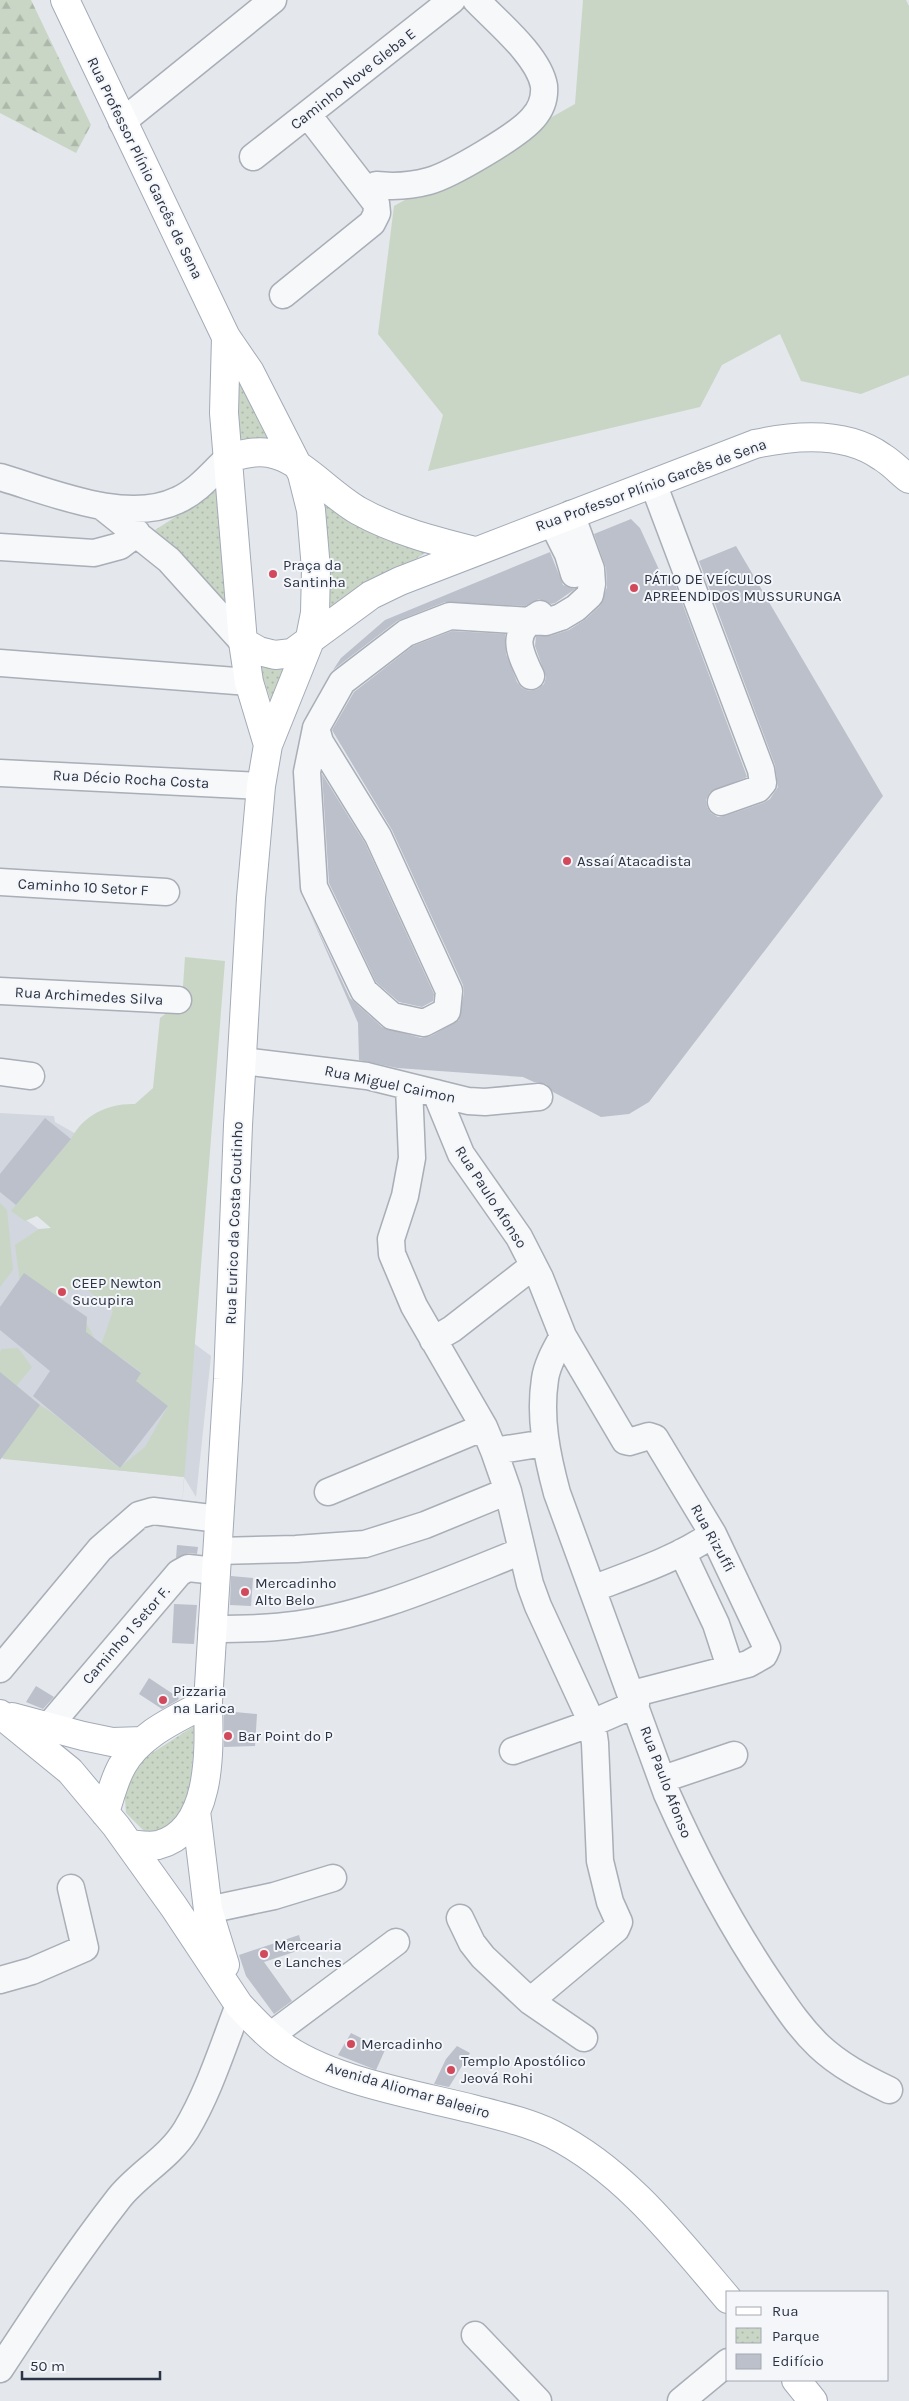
<svg xmlns="http://www.w3.org/2000/svg" width="909" height="2401" font-family="Karla,sans-serif">
  <defs>
    <pattern id="forest-firs" width="22" height="20" patternUnits="userSpaceOnUse" patternTransform="scale(1.25)"><rect width="22" height="20" fill="#c9d6c5"/><path d="M5 1l3.5 6h-7zM16 11l3.5 6h-7z" fill="#adb8ab"/></pattern>
    <pattern id="park-dots" width="8" height="8" patternUnits="userSpaceOnUse" patternTransform="scale(1.25)"><rect width="8" height="8" fill="#c9d6c5"/><path d="M2 2h.1M6 6h.1" fill="none" stroke="#adb8ab" stroke-width="1.8" stroke-linecap="round"/></pattern>
  </defs>
  <rect width="100%" height="100%" fill="#e4e7ec"/>
  <!-- built -->
  <path fill="#d2d6de" d="M0,1113L54,1116L55,1122L83,1138L18,1214L211,1356L196,1497L184,1477L0,1458Z"/>
  <!-- grass -->
  <path fill="#c9d6c5" d="M583,0H906L909,6V375L861,394L801,381L780,334L722,365L700,407L428,471L443,415L378,334L394,206L575,104Z
    M185,957L225,961L182,1507L184,1477L4,1459L0,1456V1352L2,1349L18,1348L32,1367L4,1401L29,1419L40,1405L55,1415L119,1468L145,1447L168,1406L149,1391L135,1393L133,1384L141,1372L119,1356L58,1375L85,1321L100,1348L113,1311L77,1281L59,1302L20,1282L15,1245L39,1229L51,1228L37,1216L25,1221L11,1211L71,1139C83,1115 109,1103 135,1104L153,1088L160,1018L182,1001Z
    M0,1203L7,1210L13,1270L0,1287Z"/>
  <!-- forest -->
  <path fill="url(#forest-firs)" d="M0,0H31L91,125L76,153L0,113Z"/>
  <!-- park -->
  <path fill="url(#park-dots)" d="M232,360L270,437L239,445Z
    M223,486L231,608L152,532Z
    M318,499L432,549L325,614Z
    M257,660L289,665L271,701Z
    M194,1726C193,1749 193,1801 181,1819C173,1830 158,1832 146,1833L126,1813L124,1785L135,1764Z"/>
  <!-- building -->
  <path fill="#bbc0ca" d="M631,519L640,528L662,576L671,573L746,774L747,777L710,792L706,800L707,807L711,813L718,817L725,816L763,803L770,799L778,787L775,765L699,561L736,546L883,796L649,1102L629,1114L601,1117L553,1092L546,1084L534,1082L523,1077L397,1068L359,1060L358,1023L309,911L350,998L382,1027L421,1038L431,1036L459,1020L464,992L463,985L392,830L332,730L354,692L413,646L452,631L505,634L506,654L517,682L522,688L529,691L538,689L544,684L546,677L535,646L536,636H550L569,630L586,619L600,606L607,587L606,568L594,534Z
    M550,552L563,585L575,589L555,603L551,604L539,599L526,606L445,602L397,621L333,670L341,658L385,620Z
    M322,774L365,843L434,994L433,1001L422,1007L399,1002L376,982L329,883Z
    M45,1118L71,1139L16,1205L0,1192V1174Z
    M24,1273L87,1317L86,1332L141,1373L136,1381L168,1406L120,1468L33,1396L50,1371L0,1330V1307Z
    M0,1372L40,1405L0,1460Z
    M177,1545L198,1547L197,1554L189,1553L176,1558Z
    M231,1576L253,1578L251,1606L230,1605Z
    M174,1604L197,1605L194,1644L172,1643Z
    M149,1678L179,1698L178,1700L162,1709L139,1694Z
    M36,1686L54,1697L43,1709L26,1702Z
    M224,1711L257,1714L255,1746L224,1747Z
    M299,1935L303,1949L264,1962L292,2001L274,2014L246,1976L239,1955Z
    M351,2033L385,2050L376,2070L338,2055Z
    M457,2046L470,2053L449,2087L434,2084L446,2059Z"/>
  <g fill="none" stroke-linecap="round" stroke-linejoin="round">
    <defs>
      <path id="minor" d="M122,122L273,0
        M253,157L452,0
        M376,185C395,187 411,186 429,181C451,175 519,135 533,118C541,109 545,98 544,86C539,56 497,22 476,0
        M283,295L372,223L377,213L376,203L308,115
        M0,477C51,492 127,525 178,500C198,491 212,473 228,458
        M653,483L761,770L763,783L758,789L721,802
        M104,508L169,560L243,642
        M552,522L568,554L574,574
        M0,547L94,553L120,546L137,533
        M0,663L249,682
        M531,676C518,649 510,632 540,614
        M316,728L307,772L314,887L364,991L392,1016L424,1023L447,1011L449,991L378,836L320,742L316,728L342,682L406,633L450,616L546,622L561,617L576,608L590,595L592,584L591,569L571,514
        M0,773L261,786
        M0,882L166,892
        M0,991L178,1000
        M242,1061L367,1076L468,1101L485,1102L539,1097
        M0,1072L31,1076
        M409,1087L412,1158L405,1196L391,1239L392,1254L414,1306L484,1427L494,1451L508,1491L530,1584L538,1606L592,1723L595,1743L600,1861L610,1902L619,1922L616,1929L530,2001
        M436,1093L461,1154L519,1237L540,1278L563,1336C556,1349 547,1364 545,1379C539,1418 547,1456 557,1493L667,1794C696,1859 730,1924 770,1983C785,2005 799,2027 819,2046C839,2065 864,2078 889,2090
        M563,1336L625,1441L629,1442L649,1436L655,1438L713,1534L767,1648L764,1655L748,1664L632,1694
        M433,1340L452,1329L533,1266
        M494,1451L545,1443
        M328,1492L484,1427
        M218,1551L296,1549L365,1544L425,1525L508,1491
        M682,1552L716,1624L730,1667
        M592,1589C634,1573 677,1559 713,1534
        M212,1629C237,1629 261,1629 285,1626C367,1617 446,1581 522,1551
        M0,1669L100,1549L139,1515L153,1511L219,1519
        M48,1727L179,1573L188,1568L216,1571
        M513,1751L592,1723L636,1704
        M663,1779L734,1755
        M208,1910L274,1896L333,1878
        M460,1918L472,1943L483,1957L530,2001L584,2038
        M0,1980L32,1971L85,1948L71,1888
        M270,2036L396,1942
        M475,2335L538,2401
        M0,2369C38,2311 76,2253 119,2198C139,2173 169,2158 186,2130C209,2092 223,2046 239,2005
        M681,2401L728,2362"/>
      <path id="major" d="M65,0L226,337L250,372L302,474L311,510L316,569L315,613L309,643L268,745L261,786L251,898L238,1125L228,1379L208,1702C209,1746 214,1831 158,1845C149,1847 139,1845 130,1844
        M226,337L224,413L243,642L249,682L268,745
        M228,458C244,454 260,449 277,455C304,463 332,496 359,511C395,531 435,541 475,551
        M243,642L259,651L275,655L292,653L371,595L400,581L755,444C796,435 846,431 882,457C892,463 900,472 909,479
        M0,1714L70,1771L116,1826L174,1907L239,2005C251,2018 263,2031 277,2042C325,2080 413,2094 473,2109C500,2116 527,2122 552,2134C625,2171 676,2238 728,2299
        M12,1717L83,1736L112,1742L143,1741
        M196,1811L208,1910L225,1965
        M105,1813C110,1797 114,1780 122,1766C139,1734 178,1718 208,1702
        M796,2380L813,2401"/>
    </defs>
    <!-- minor casing -->
    <use href="#minor" stroke="#a9aeb7" stroke-width="29"/>
    <!-- major casing -->
    <use href="#major" stroke="#a3abb8" stroke-width="30"/>
    <!-- minor -->
    <use href="#minor" stroke="#f7f8fa" stroke-width="26"/>
    <!-- major -->
    <use href="#major" stroke="#fff" stroke-width="28"/>
  </g>
  <!-- markers -->
  <g fill="#d1495b" stroke="#f4f6f9" stroke-width="2">
    <circle cx="273" cy="574" r="5"/>
    <circle cx="634" cy="588" r="5"/>
    <circle cx="567" cy="861" r="5"/>
    <circle cx="62" cy="1292" r="5"/>
    <circle cx="245" cy="1592" r="5"/>
    <circle cx="163" cy="1700" r="5"/>
    <circle cx="228" cy="1736" r="5"/>
    <circle cx="264" cy="1954" r="5"/>
    <circle cx="351" cy="2044" r="5"/>
    <circle cx="451" cy="2070" r="5"/>
  </g>
  <g text-anchor="middle" dominant-baseline="central" stroke-width="4" stroke-linejoin="round" paint-order="stroke">
    <!-- street labels -->
    <g font-size="15" fill="#2b3445" stroke="#f4f6f9">
      <text transform="translate(353 79) rotate(-38)">Caminho Nove Gleba E</text>
      <text transform="translate(145 168) rotate(64)">Rua Professor Plínio Garcês de Sena</text>
      <text transform="translate(651 485) rotate(-20)">Rua Professor Plínio Garcês de Sena</text>
      <text transform="translate(131 779) rotate(3)">Rua Décio Rocha Costa</text>
      <text transform="translate(83 887) rotate(3)">Caminho 10 Setor F</text>
      <text transform="translate(89 996) rotate(3)">Rua Archimedes Silva</text>
      <text transform="translate(390 1084) rotate(12)">Rua Miguel Caimon</text>
      <text transform="translate(491 1197) rotate(57)">Rua Paulo Afonso</text>
      <text transform="translate(234 1223) rotate(-88)">Rua Eurico da Costa Coutinho</text>
      <text transform="translate(713 1538) rotate(61)">Rua Rizuffi</text>
      <text transform="translate(126 1635) rotate(-49)">Caminho 1 Setor F.</text>
      <text transform="translate(666 1782) rotate(69)">Rua Paulo Afonso</text>
      <text transform="translate(408 2090) rotate(16)">Avenida Aliomar Baleeiro</text>
    </g>
    <!-- poi labels -->
    <g font-size="15" fill="#2b3445" stroke="#f4f6f9" text-anchor="start">
      <text x="283" y="565">Praça da<tspan x="283" dy="17">Santinha</tspan></text>
      <text x="644" y="579">PÁTIO DE VEÍCULOS<tspan x="644" dy="17">APREENDIDOS MUSSURUNGA</tspan></text>
      <text x="577" y="861">Assaí Atacadista</text>
      <text x="72" y="1283">CEEP Newton<tspan x="72" dy="17">Sucupira</tspan></text>
      <text x="255" y="1583">Mercadinho<tspan x="255" dy="17">Alto Belo</tspan></text>
      <text x="173" y="1691">Pizzaria<tspan x="173" dy="17">na Larica</tspan></text>
      <text x="238" y="1736">Bar Point do P</text>
      <text x="274" y="1945">Mercearia<tspan x="274" dy="17">e Lanches</tspan></text>
      <text x="361" y="2044">Mercadinho</text>
      <text x="461" y="2061">Templo Apostólico<tspan x="461" dy="17">Jeová Rohi</tspan></text>
    </g>
  </g>
  <!-- legend -->
  <rect x="726" y="2291" width="162" height="90" fill="#f4f6f9" stroke="#a4a8b1"/>
  <rect x="736" y="2307" width="25" height="8" fill="#ffffff" stroke="#a4a8b1"/>
  <text x="772" y="2316" font-size="15" fill="#2b3445">Rua</text>
  <rect x="736" y="2328" width="25" height="15" fill="url(#park-dots)" stroke="#a4a8b1"/>
  <text x="772" y="2341" font-size="15" fill="#2b3445">Parque</text>
  <rect x="736" y="2354" width="25" height="15" fill="#bbc0ca" stroke="#a4a8b1"/>
  <text x="772" y="2366" font-size="15" fill="#2b3445">Edifício</text>
  <!-- scale -->
  <path d="M22 2371v8h138v-8" fill="none" stroke="#2b3445" stroke-width="2.5"/>
  <text x="30" y="2371" font-size="15" fill="#2b3445" stroke="#f4f6f9" stroke-width="4" paint-order="stroke">50 m</text>
</svg>
